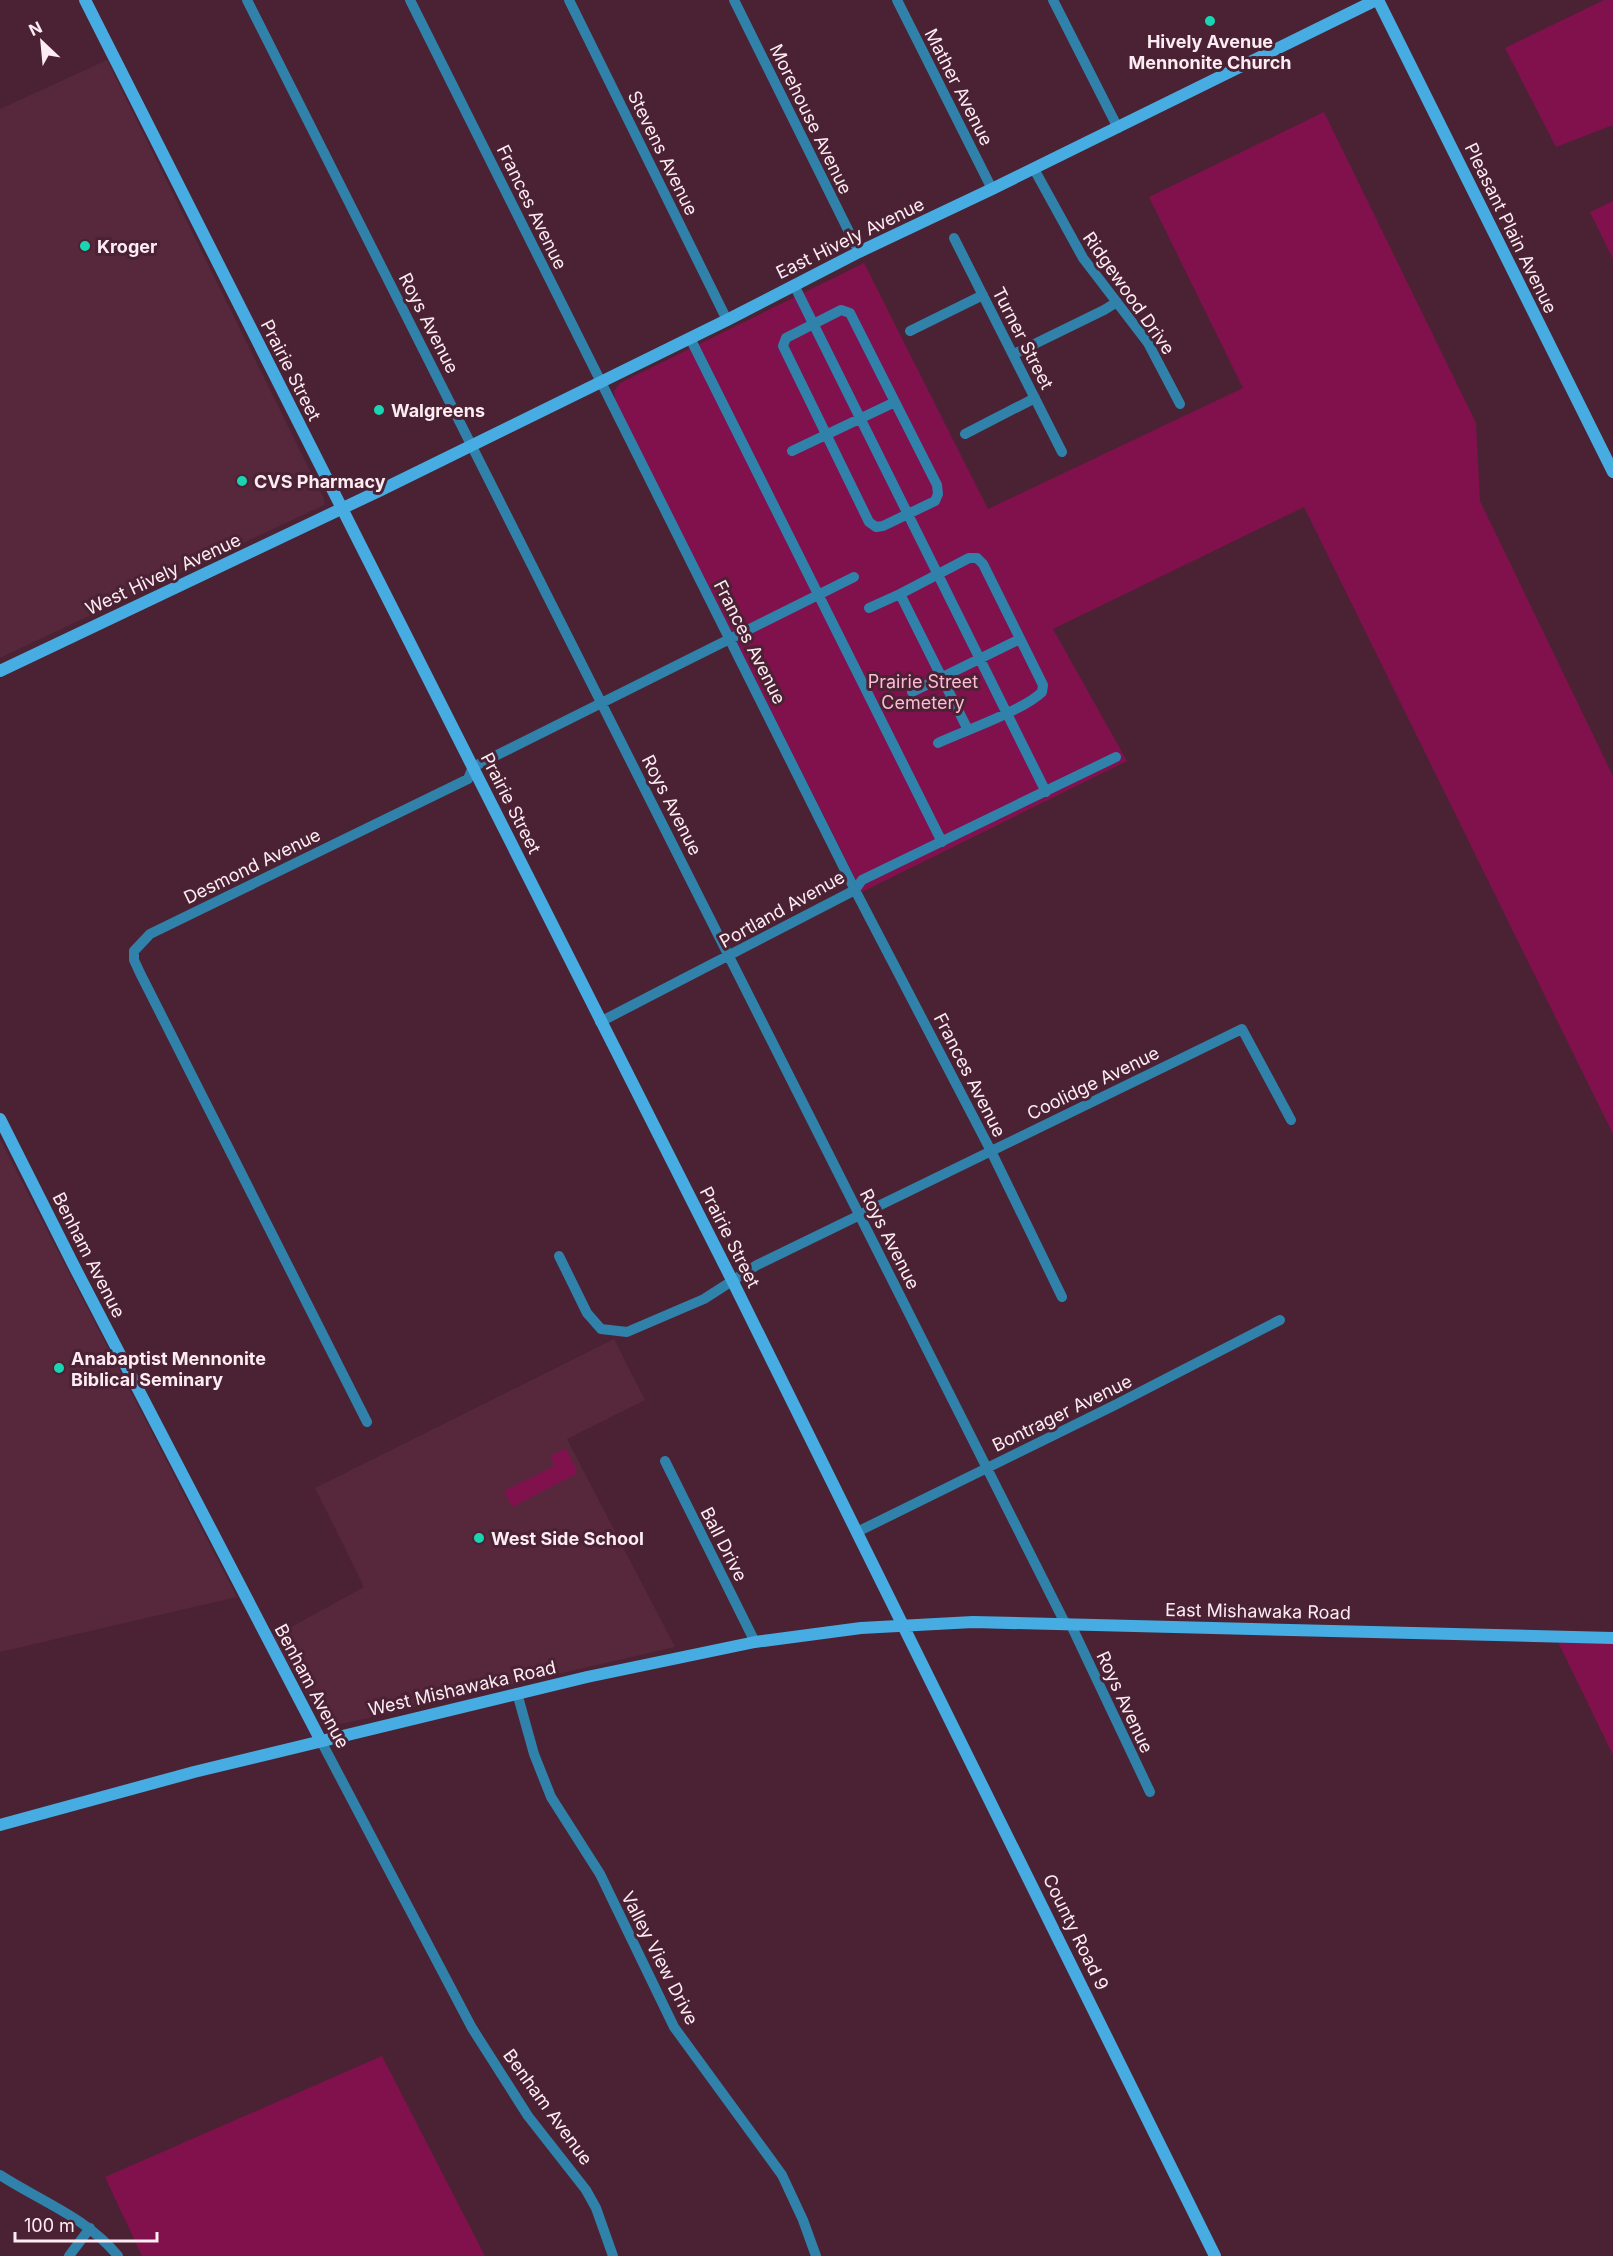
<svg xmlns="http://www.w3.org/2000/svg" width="1613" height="2256" font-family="Inter,sans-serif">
  <rect width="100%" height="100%" fill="#4a2233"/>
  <!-- built -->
  <path fill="#57273c" d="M107,60L324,499V505L0,658V109Z
    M0,1139L237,1597L0,1652Z
    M614,1339L645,1400L567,1439L675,1647L342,1724L322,1719L317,1713L273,1637L364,1587L315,1488Z"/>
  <!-- green -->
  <path fill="#81114d" d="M1604,0H1613V125L1556,147L1505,48Z
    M1324,112L1476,423L1480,501L1613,776V1134L1304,507L1053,629L1127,761L862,892L615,400L614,391L620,383L864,263L988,509L1243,388L1149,197Z
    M1613,201V259L1590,212Z
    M564,1449L567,1451L577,1471L576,1474L512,1507L504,1491L555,1466L551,1458L553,1455Z
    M1558,1642L1613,1644V1755Z
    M382,2056L485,2256H142L105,2177Z"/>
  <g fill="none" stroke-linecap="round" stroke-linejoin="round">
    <!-- street -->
    <path stroke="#3082ab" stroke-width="10" d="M247,0L1066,1625
      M410,0L855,890L991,1151L1062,1297
      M569,0L727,320
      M734,0L859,252
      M897,0L992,189
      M1053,0L1118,128
      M1034,169L1083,258L1148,343L1180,404
      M954,238L1062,452
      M794,285L1046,792
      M841,310L850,313L937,485L938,494L935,501L883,526L876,527L869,522L783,346L786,338Z
      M910,331L983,295
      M690,338L942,842
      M1014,354L1104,310L1117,302
      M965,434L1035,398
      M792,451L895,402
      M869,608L900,594
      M912,692L1020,639
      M938,743C964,731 1022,711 1042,692L1043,685L983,564L977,558H969L900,594L968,730
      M600,1022L855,890L862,880L1116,757
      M559,1256L587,1313L601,1329L627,1332L704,1299L757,1265L1242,1029L1291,1120
      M367,1422L140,973L134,960V951L150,934L468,779L473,767L854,577
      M665,1461L755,1642
      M857,1532L1115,1405L1280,1320
      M1071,1625L1150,1792
      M517,1693L534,1754L551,1797L600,1874L674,2027L782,2175L803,2220L816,2256
      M321,1741L472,2028L528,2116L586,2190L596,2208L613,2256
      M0,2175C42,2202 86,2217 118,2256
      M69,2256L90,2228"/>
    <!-- secondary -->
    <path stroke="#46ace1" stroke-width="12" d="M85,0L732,1280L1215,2256
      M1378,0L1613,472
      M0,671L381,490L727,320L859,252L992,189L1376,0
      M0,1119L74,1266L321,1741
      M0,1825L194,1772L587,1677L755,1642L861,1628L973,1622L1613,1638"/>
  </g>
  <!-- markers -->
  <g fill="#1ad5b2" stroke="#4a2233" stroke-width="2">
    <circle cx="1210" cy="21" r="6"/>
    <circle cx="85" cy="246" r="6"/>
    <circle cx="379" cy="410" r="6"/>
    <circle cx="242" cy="481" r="6"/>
    <circle cx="59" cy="1368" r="6"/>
    <circle cx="479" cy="1538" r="6"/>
  </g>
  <g text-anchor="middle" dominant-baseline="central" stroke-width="6" stroke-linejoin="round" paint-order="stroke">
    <!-- poi labels -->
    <g font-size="18" font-weight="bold" fill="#fdecf2" stroke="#4a2233" text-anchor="start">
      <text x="1210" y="41" text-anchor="middle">Hively Avenue<tspan x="1210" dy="21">Mennonite Church</tspan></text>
      <text x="97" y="246">Kroger</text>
      <text x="391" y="410">Walgreens</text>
      <text x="254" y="481">CVS Pharmacy</text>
      <text x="71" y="1358">Anabaptist Mennonite<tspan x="71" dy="21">Biblical Seminary</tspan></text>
      <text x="491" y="1538">West Side School</text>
    </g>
    <!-- street labels -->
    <g font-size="18" fill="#fdecf2" stroke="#4a2233">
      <text transform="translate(959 87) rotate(63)">Mather Avenue</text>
      <text transform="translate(811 119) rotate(64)">Morehouse Avenue</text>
      <text transform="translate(663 153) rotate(64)">Stevens Avenue</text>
      <text transform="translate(532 207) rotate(64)">Frances Avenue</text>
      <text transform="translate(1511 228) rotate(64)">Pleasant Plain Avenue</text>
      <text transform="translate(850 238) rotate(-26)">East Hively Avenue</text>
      <text transform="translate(1129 293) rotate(55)">Ridgewood Drive</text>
      <text transform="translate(429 323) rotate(63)">Roys Avenue</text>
      <text transform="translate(1023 338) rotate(63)">Turner Street</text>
      <text transform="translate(291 370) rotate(63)">Prairie Street</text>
      <text transform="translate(163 574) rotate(-25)">West Hively Avenue</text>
      <text transform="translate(750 642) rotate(63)">Frances Avenue</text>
      <text transform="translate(511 803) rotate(63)">Prairie Street</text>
      <text transform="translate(672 805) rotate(63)">Roys Avenue</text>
      <text transform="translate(252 866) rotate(-26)">Desmond Avenue</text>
      <text transform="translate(782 909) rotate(-29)">Portland Avenue</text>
      <text transform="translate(970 1075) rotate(63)">Frances Avenue</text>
      <text transform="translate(1093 1083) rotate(-26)">Coolidge Avenue</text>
      <text transform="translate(730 1237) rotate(63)">Prairie Street</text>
      <text transform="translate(890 1239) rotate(63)">Roys Avenue</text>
      <text transform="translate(89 1255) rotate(63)">Benham Avenue</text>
      <text transform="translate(1062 1413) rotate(-26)">Bontrager Avenue</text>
      <text transform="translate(724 1544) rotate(63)">Ball Drive</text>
      <text transform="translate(1258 1611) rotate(1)">East Mishawaka Road</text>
      <text transform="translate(312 1686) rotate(62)">Benham Avenue</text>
      <text transform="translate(462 1688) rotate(-13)">West Mishawaka Road</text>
      <text transform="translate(1125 1702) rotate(65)">Roys Avenue</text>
      <text transform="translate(1076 1932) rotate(64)">County Road 9</text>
      <text transform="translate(660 1958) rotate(63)">Valley View Drive</text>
      <text transform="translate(548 2107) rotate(54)">Benham Avenue</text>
    </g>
    <!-- park labels -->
    <g font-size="18" fill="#fbbcd4" stroke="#4a2233">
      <text x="923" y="681">Prairie Street<tspan x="923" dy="21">Cemetery</tspan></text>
    </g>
  </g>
  <!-- north arrow -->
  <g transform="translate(42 42) rotate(334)" stroke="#4a2233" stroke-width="4.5" paint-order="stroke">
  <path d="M0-4.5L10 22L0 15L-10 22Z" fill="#fdecf2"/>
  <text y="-9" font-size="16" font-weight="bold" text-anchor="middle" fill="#fdecf2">N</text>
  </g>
  <!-- scale -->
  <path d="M15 2232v9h142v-9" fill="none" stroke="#fdecf2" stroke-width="3"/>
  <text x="24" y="2232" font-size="18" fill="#fdecf2" stroke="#4a2233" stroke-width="4.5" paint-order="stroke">100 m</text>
</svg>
